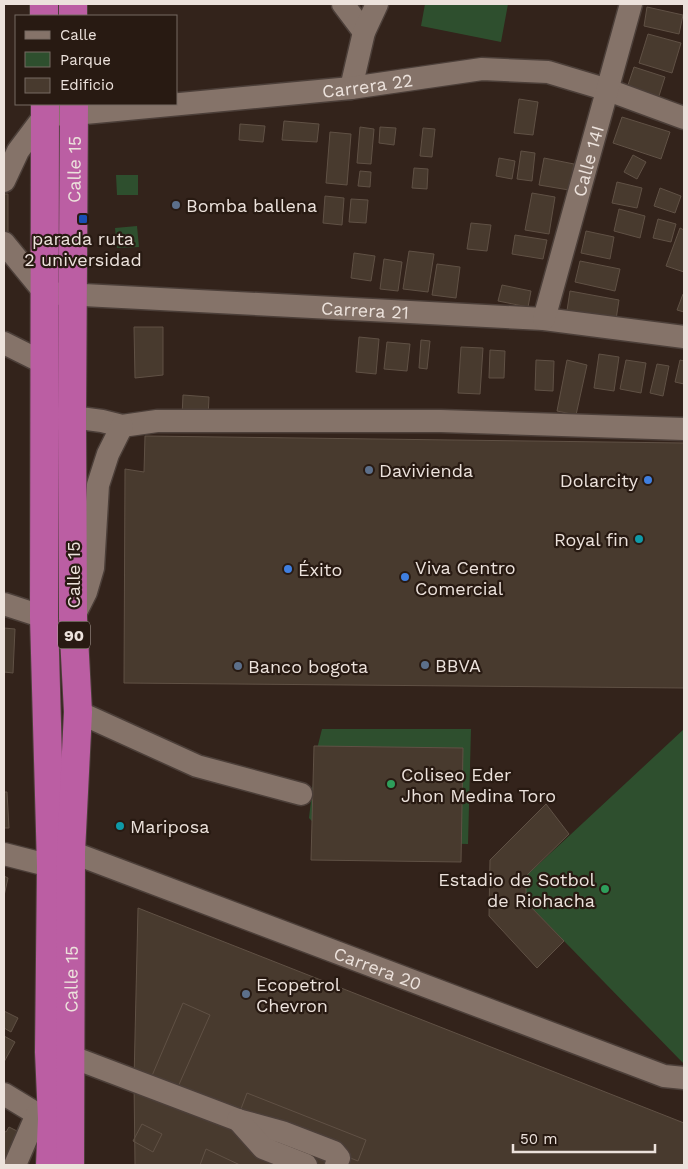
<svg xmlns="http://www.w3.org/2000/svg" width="688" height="1169" font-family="'Work Sans',sans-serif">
  <rect width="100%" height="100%" fill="#33231b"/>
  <!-- green -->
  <path fill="#2e4f2e" d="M425,4H508L501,42L421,26Z
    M116,175H138V195H117Z
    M137,226L139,247L117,248L115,228Z
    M322,729H471L468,844L331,841L309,818L317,749Z
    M684,729V1064L526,902V876Z"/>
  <!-- building -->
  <path fill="#483a2e" stroke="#605145" d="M647,7L683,15L679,34L644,26Z
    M648,34L681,43L672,73L639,63Z
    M634,67L665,77L658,99L627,88Z
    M519,99L538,102L533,135L514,133Z
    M622,117L670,132L661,159L613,143Z
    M284,121L319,124L317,142L282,140Z
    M240,124L265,126L263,142L239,140Z
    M360,127L374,129L371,164L357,163Z
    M380,127L396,128L394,145L379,143Z
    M423,128L435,129L432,157L420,156Z
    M330,132L351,134L347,185L326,183Z
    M521,151L535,153L532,181L517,179Z
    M633,155L646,162L637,179L624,172Z
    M499,158L515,161L512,179L496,176Z
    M544,158L574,164L569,190L539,185Z
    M414,168L428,169L427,189L412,188Z
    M360,171L371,172L370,187L358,186Z
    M617,182L642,188L637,208L612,203Z
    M660,188L681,196L675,213L654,206Z
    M532,193L555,197L549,234L525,230Z
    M4,194H8V233H4Z
    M325,196L344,198L342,225L323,223Z
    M351,199L368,200L366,223L349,222Z
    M619,209L645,216L640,238L614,231Z
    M658,219L676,224L671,242L653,238Z
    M471,223L491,225L487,251L467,249Z
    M680,228L684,230V272L666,266Z
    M586,231L614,237L610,259L581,253Z
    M515,235L547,240L543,259L512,254Z
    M409,251L434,254L428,292L403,289Z
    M354,253L375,256L371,281L351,278Z
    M384,259L402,262L398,291L380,289Z
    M580,261L620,269L615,291L575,282Z
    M437,264L460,267L456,298L432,295Z
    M502,285L531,291L528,307L498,301Z
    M570,291L619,300L615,326L566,317Z
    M683,294H684V312L677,310Z
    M134,327H163V375L135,378Z
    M359,337L379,339L376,374L356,372Z
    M421,340L430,341L427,369L419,368Z
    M387,342L410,344L407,371L384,369Z
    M461,347L483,348L480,394L458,393Z
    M490,350L505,351L504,378H489Z
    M599,354L619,357L614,391L594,388Z
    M536,360L554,361L553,391L535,390Z
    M567,360L587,365L576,415L557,411Z
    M626,360L646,363L641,393L620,389Z
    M680,360L684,361V384L675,382Z
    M657,364L669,366L663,396L650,393Z
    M183,395L209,397L208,418L182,416Z
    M145,436L684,443V688L124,683L125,469L144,472Z
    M4,628L15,629L13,673L4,672Z
    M314,746L463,748L461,862L311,860Z
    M4,792H7L9,828H4Z
    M546,804L569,834L526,876V902L564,941L537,968L489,916L490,860Z
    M4,876L8,878L4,896Z
    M138,908L684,1123V1165H135L134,1080Z
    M183,1003L210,1015L177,1089L151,1078Z
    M4,1011L18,1018L11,1032L4,1028Z
    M4,1036L15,1042L4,1062Z
    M247,1093L366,1140L358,1161L239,1114Z
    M142,1124L162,1134L153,1152L133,1141Z
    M9,1127L21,1133L4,1165V1131L6,1132Z
    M206,1149L240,1165H200Z"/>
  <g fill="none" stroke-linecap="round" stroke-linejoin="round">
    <defs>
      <g id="minor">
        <path d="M343,4L364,32"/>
        <path d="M351,88L364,32L377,4"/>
        <path id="s1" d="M4,181L18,151L45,115L74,114L351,88L482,69L548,72L608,90L684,118"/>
        <path id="s2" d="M4,243L45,293L544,319L684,337"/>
        <path id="s3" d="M544,319L631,4"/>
        <path d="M4,343L46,364"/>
        <path d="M45,420L72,417L102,421L122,426L157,421H441L684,429"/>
        <path d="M4,604L44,617"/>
        <path d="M73,618L86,592L93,568L98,485L108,454L122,426"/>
        <path d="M78,712L197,766L301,794"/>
        <path id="s4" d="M71,852L664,1076L684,1078"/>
        <path d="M4,854L51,866"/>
        <path d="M72,1057L238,1120L282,1132L334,1152L339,1158L336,1165"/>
        <path d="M4,1094L37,1114L51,1119"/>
        <path d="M238,1120L263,1148L306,1165"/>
        <path d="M15,1165L37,1114"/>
      </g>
      <g id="highway">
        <path d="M44,4V16"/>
        <path d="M73,4V16"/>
        <path d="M45,104L44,617L51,866L49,1052L52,1119L50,1165"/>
        <path id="s5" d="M70,1165L71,852L78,712L73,618L72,417L74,104"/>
      </g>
    </defs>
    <!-- minor casing -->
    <use href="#minor" stroke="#4c3f39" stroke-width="25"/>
    <!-- highway casing -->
    <use href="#highway" stroke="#4c3f39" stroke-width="30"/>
    <!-- minor -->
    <use href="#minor" stroke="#857369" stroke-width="22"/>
    <!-- highway -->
    <use href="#highway" stroke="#bb5ea3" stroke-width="28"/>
  </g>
  <!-- markers -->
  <g fill="#5c6f8a" stroke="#281a12" stroke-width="2">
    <circle cx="176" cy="205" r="5"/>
    <circle cx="369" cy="470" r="5"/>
    <circle cx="425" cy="665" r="5"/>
    <circle cx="238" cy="666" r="5"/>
    <circle cx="246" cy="994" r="5"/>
  </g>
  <rect fill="#1a4fb4" stroke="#281a12" stroke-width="2" x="78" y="214" width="10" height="10" rx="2.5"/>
  <g fill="#3f7fe0" stroke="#281a12" stroke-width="2">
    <circle cx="648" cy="480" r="5"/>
    <circle cx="288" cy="569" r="5"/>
    <circle cx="405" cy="577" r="5"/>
  </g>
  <g fill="#0f9aa8" stroke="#281a12" stroke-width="2">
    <circle cx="639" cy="539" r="5"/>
    <circle cx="120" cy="826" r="5"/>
  </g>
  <g fill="#2e9e5b" stroke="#281a12" stroke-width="2">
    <circle cx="391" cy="784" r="5"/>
    <circle cx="605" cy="889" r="5"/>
  </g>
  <g text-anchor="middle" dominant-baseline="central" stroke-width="4.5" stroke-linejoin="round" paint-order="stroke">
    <!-- shield labels -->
    <rect fill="#281a12" stroke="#b1a69f" stroke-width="1" x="58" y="621.5" width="32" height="27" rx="4"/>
    <g font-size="16" font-weight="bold" fill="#ece2dc">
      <text x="74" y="635">90</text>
    </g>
    <!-- street labels -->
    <g font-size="18" fill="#ece2dc" stroke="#281a12">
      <text stroke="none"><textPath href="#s1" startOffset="402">Carrera 22</textPath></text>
      <text stroke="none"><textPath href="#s3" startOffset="164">Calle 14I</textPath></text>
      <text stroke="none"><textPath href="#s5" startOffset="996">Calle 15</textPath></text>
      <text stroke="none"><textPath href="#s2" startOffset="385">Carrera 21</textPath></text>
      <text transform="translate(73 575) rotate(-90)">Calle 15</text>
      <text stroke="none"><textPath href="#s4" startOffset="328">Carrera 20</textPath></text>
      <text stroke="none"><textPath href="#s5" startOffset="186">Calle 15</textPath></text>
    </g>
    <!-- poi labels -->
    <g font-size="18" fill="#ece2dc" stroke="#281a12" text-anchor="start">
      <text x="186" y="205">Bomba ballena</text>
      <text x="83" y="238" text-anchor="middle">parada ruta<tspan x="83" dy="21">2 universidad</tspan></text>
      <text x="379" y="470">Davivienda</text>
      <text x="638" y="480" text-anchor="end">Dolarcity</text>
      <text x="629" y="539" text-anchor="end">Royal fin</text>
      <text x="415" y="567">Viva Centro<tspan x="415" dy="21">Comercial</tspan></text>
      <text x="298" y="569">Éxito</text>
      <text x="435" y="665">BBVA</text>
      <text x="248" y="666">Banco bogota</text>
      <text x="401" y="774">Coliseo Eder<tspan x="401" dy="21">Jhon Medina Toro</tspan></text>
      <text x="130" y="826">Mariposa</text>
      <text x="595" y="879" text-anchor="end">Estadio de Sotbol<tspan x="595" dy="21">de Riohacha</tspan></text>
      <text x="256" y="984">Ecopetrol<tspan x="256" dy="21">Chevron</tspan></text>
    </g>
  </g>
  <!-- border -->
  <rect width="688" height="1169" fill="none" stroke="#ece2dc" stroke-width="10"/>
  <!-- legend -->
  <rect x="15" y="15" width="162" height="90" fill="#281a12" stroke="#766a63"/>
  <rect x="25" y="31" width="25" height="8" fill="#857369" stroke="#766a63"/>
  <text x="60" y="40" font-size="15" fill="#ece2dc">Calle</text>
  <rect x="25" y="52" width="25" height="15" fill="#2e4f2e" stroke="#766a63"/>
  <text x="60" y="65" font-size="15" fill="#ece2dc">Parque</text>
  <rect x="25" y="78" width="25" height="15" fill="#483a2e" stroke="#766a63"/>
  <text x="60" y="90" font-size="15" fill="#ece2dc">Edificio</text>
  <!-- scale -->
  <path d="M513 1144v8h142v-8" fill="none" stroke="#ece2dc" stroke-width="2.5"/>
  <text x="520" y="1144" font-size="15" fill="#ece2dc" stroke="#281a12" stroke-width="4" paint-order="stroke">50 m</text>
</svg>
